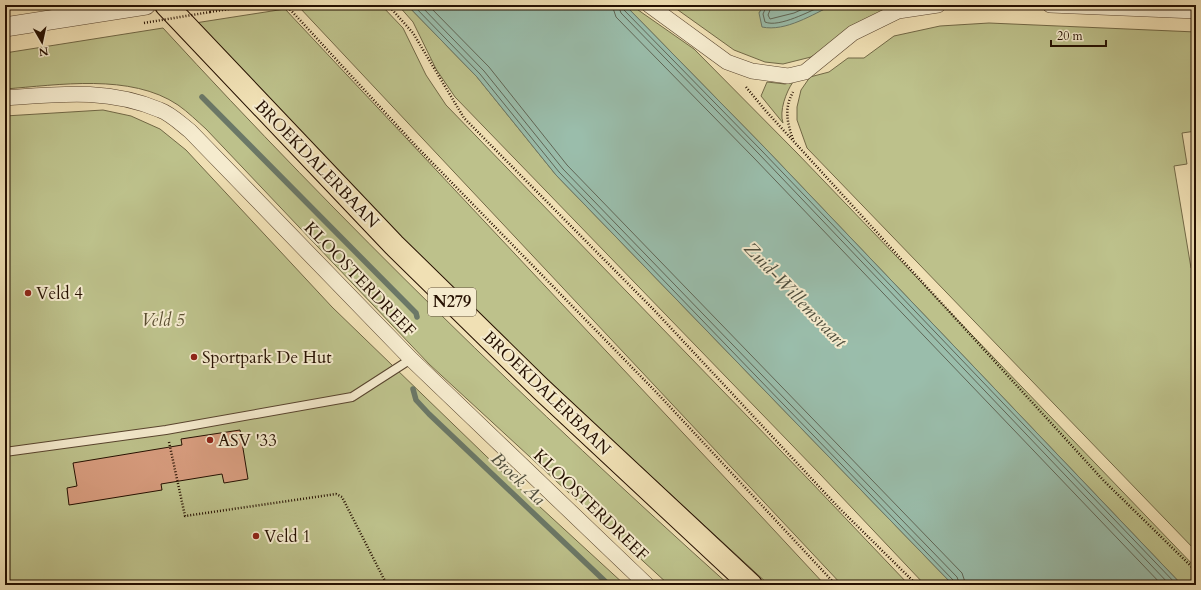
<svg xmlns="http://www.w3.org/2000/svg" width="1201" height="590" font-family="Cardo,serif">
  <rect width="100%" height="100%" fill="#f0e0b4"/>
  <filter id="stains"><feTurbulence type="fractalNoise" baseFrequency=".005" numOctaves="4"/><feColorMatrix values="0 0 0 0 .2 0 0 0 0 .09 0 0 0 0 .02 0 0 0 .5 -.17"/></filter>
  <radialGradient id="worn" r=".72"><stop offset=".6" stop-color="#630" stop-opacity="0"/><stop offset="1" stop-color="#630" stop-opacity=".3"/></radialGradient>
  <!-- green -->
  <path fill="#bdc18b" stroke="#716846" d="M313,5H381L403,28L426,75L446,105L811,482L909,585H842L299,7Z
    M398,5H407L477,77L556,175L953,585H925L820,474L455,97L436,69L413,22Z
    M625,5H631L694,49L797,153L1196,568V585H1182L765,148Z
    M671,5H764L759,13L797,21L833,5H892L811,57L783,64L765,62L734,50Z
    M285,9L760,515L825,585H769L563,395L418,255L195,23Z
    M989,23L1196,32V131L1182,133L1187,164L1174,166L1191,268H1196V551L807,148L797,120V107L801,90L810,77L829,72L848,58H864L894,36L940,26Z
    M163,28C342,223 532,408 729,585H669L429,364L206,129C197,121 188,112 178,105C131,73 58,85 5,89V53Z
    M767,82L785,84L793,82C786,92 779,111 783,123L761,96Z
    M103,110L131,116L160,129L186,150L332,307L515,484L625,585H5V116Z"/>
  <!-- water -->
  <path fill="#9abdab" stroke="#6b7867" d="M407,5H625L765,148L1182,585H953L556,175L477,77Z
    M764,5H833C813,14 786,32 762,27L759,13Z"/>
  <g fill="none" stroke-linecap="round" stroke-linejoin="round">
    <!-- shore -->
    <path stroke="#606656" stroke-width="1" d="M413,5L480,74L559,172L954,581L955,585
      M420,5L484,71L563,169L957,577L960,585
      M428,5L489,67L567,165L962,573L966,585
      M612,5L616,17L754,158L1162,585
      M618,5L621,13L759,154L1170,585
      M623,5L624,10L762,151L1177,585
      M767,5L763,14L765,22C779,28 810,11 824,5
      M772,5L768,15L770,19L794,13L812,5"/>
    <!-- stream -->
    <path stroke="#6b7867" stroke-width="5.5" d="M202,97L416,313L417,317
      M413,389L416,400L429,414L609,585"/>
  </g>
  <!-- building -->
  <path fill="#d79c7e" stroke="#251001" d="M240,430L248,479L224,483L222,474L161,484L162,490L69,505L67,488L77,486L73,463L182,445L181,439Z"/>
  <g fill="none" stroke-linecap="round" stroke-linejoin="round">
    <defs>
      <path id="service" d="M5,452L166,430L352,397L411,359"/>
      <path id="minor" d="M649,5L727,62L752,71L788,76L805,72L853,33L898,11L938,5
        M1050,5L1196,11
        M5,98C60,94 108,88 160,110C171,114 181,124 190,131L411,359L647,585"/>
      <path id="tertiary" d="M5,27L146,5"/>
      <path id="primary" d="M166,5L394,245L541,389L751,585"/>
    </defs>
    <!-- service casing -->
    <use href="#service" stroke="#58442e" stroke-width="10"/>
    <!-- minor casing -->
    <use href="#minor" stroke="#58442e" stroke-width="16"/>
    <!-- tertiary casing -->
    <use href="#tertiary" stroke="#58442e" stroke-width="20"/>
    <!-- primary casing -->
    <use href="#primary" stroke="#251001" stroke-width="24"/>
    <!-- path -->
    <path stroke="#251001" stroke-width="2.5" stroke-dasharray="1 2" stroke-linecap="butt" d="M286,5L416,146L658,394L836,585
      M388,5L413,33L464,118L655,311L839,508L917,585
      M210,12L254,5
      M746,87L765,110L1104,481L1196,571
      M793,139C787,123 784,108 793,92
      M169,442L185,516L336,494L342,497L387,585"/>
    <!-- service -->
    <use href="#service" stroke="#f5ebce" stroke-width="8"/>
    <!-- minor -->
    <use href="#minor" stroke="#f5ebce" stroke-width="15"/>
    <!-- tertiary -->
    <use href="#tertiary" stroke="#f5ebce" stroke-width="19"/>
    <!-- primary -->
    <use href="#primary" stroke="#f0e0b4" stroke-width="22"/>
    <!-- path-bridge -->
    <path stroke="#251001" stroke-width="2.5" stroke-dasharray="1 2" stroke-linecap="butt" d="M144,23L210,12"/>
  </g>
  <!-- markers -->
  <g fill="#8f2418" stroke="#f5ebce" stroke-width="1.5">
    <circle cx="28" cy="293" r="4"/>
    <circle cx="194" cy="357" r="4"/>
    <circle cx="210" cy="440" r="4"/>
    <circle cx="256" cy="536" r="4"/>
  </g>
  <g text-anchor="middle" dominant-baseline="central" stroke-width="4" stroke-linejoin="round" paint-order="stroke">
    <!-- shield labels -->
    <rect fill="#f5ebce" stroke="#63523e" stroke-width="1" x="428" y="288" width="48" height="28" rx="3"/>
    <g font-size="16" font-weight="bold" fill="#251001">
      <text x="452" y="302">N279</text>
    </g>
    <!-- street labels -->
    <g font-size="17" fill="#251001" stroke="#f5ebce">
      <text transform="translate(317 164) rotate(46)">BROEKDALERBAAN</text>
      <text transform="translate(360 279) rotate(46)">KLOOSTERDREEF</text>
      <text transform="translate(547 393) rotate(44)">BROEKDALERBAAN</text>
      <text transform="translate(591 505) rotate(44)">KLOOSTERDREEF</text>
    </g>
    <!-- poi labels -->
    <g font-size="17" fill="#251001" stroke="#f5ebce" text-anchor="start">
      <text x="36" y="293">Veld 4</text>
      <text x="202" y="357">Sportpark De Hut</text>
      <text x="218" y="440">ASV '33</text>
      <text x="264" y="536">Veld 1</text>
    </g>
    <!-- park labels -->
    <g font-size="17" font-style="italic" fill="#5a4e31" stroke="#f5ebce">
      <text x="163" y="320">Veld 5</text>
    </g>
    <!-- water labels -->
    <g font-size="18" font-style="italic" fill="#4e4d3c" stroke="#f5ebce">
      <text transform="translate(795 295) rotate(46)">Zuid-Willemsvaart</text>
      <text transform="translate(518 479) rotate(44)">Broek Aa</text>
    </g>
  </g>
  <!-- margin -->
  <rect width="1201" height="590" fill="none" stroke="#f0e0b4" stroke-width="20"/>
  <rect x="6" y="6" width="1189" height="578" fill="none" stroke="#251001" stroke-width="2"/>
  <rect x="10" y="10" width="1181" height="570" fill="none" stroke="#251001"/>
  <!-- north arrow -->
  <g transform="translate(42 42) rotate(171)" stroke="#f5ebce" stroke-width="3" paint-order="stroke">
  <path d="M0-3L7 15L0 10L-7 15Z" fill="#251001"/>
  <text y="-6" font-size="11" font-weight="bold" text-anchor="middle" fill="#251001">N</text>
  </g>
  <!-- scale -->
  <path d="M1051 40v6h55v-6" fill="none" stroke="#251001" stroke-width="2"/>
  <text x="1057" y="40" font-size="12" fill="#251001" stroke="#f5ebce" stroke-width="3" paint-order="stroke">20 m</text>
  <rect width="100%" height="100%" filter="url(#stains)"/>
  <rect width="100%" height="100%" fill="url(#worn)"/>
</svg>
